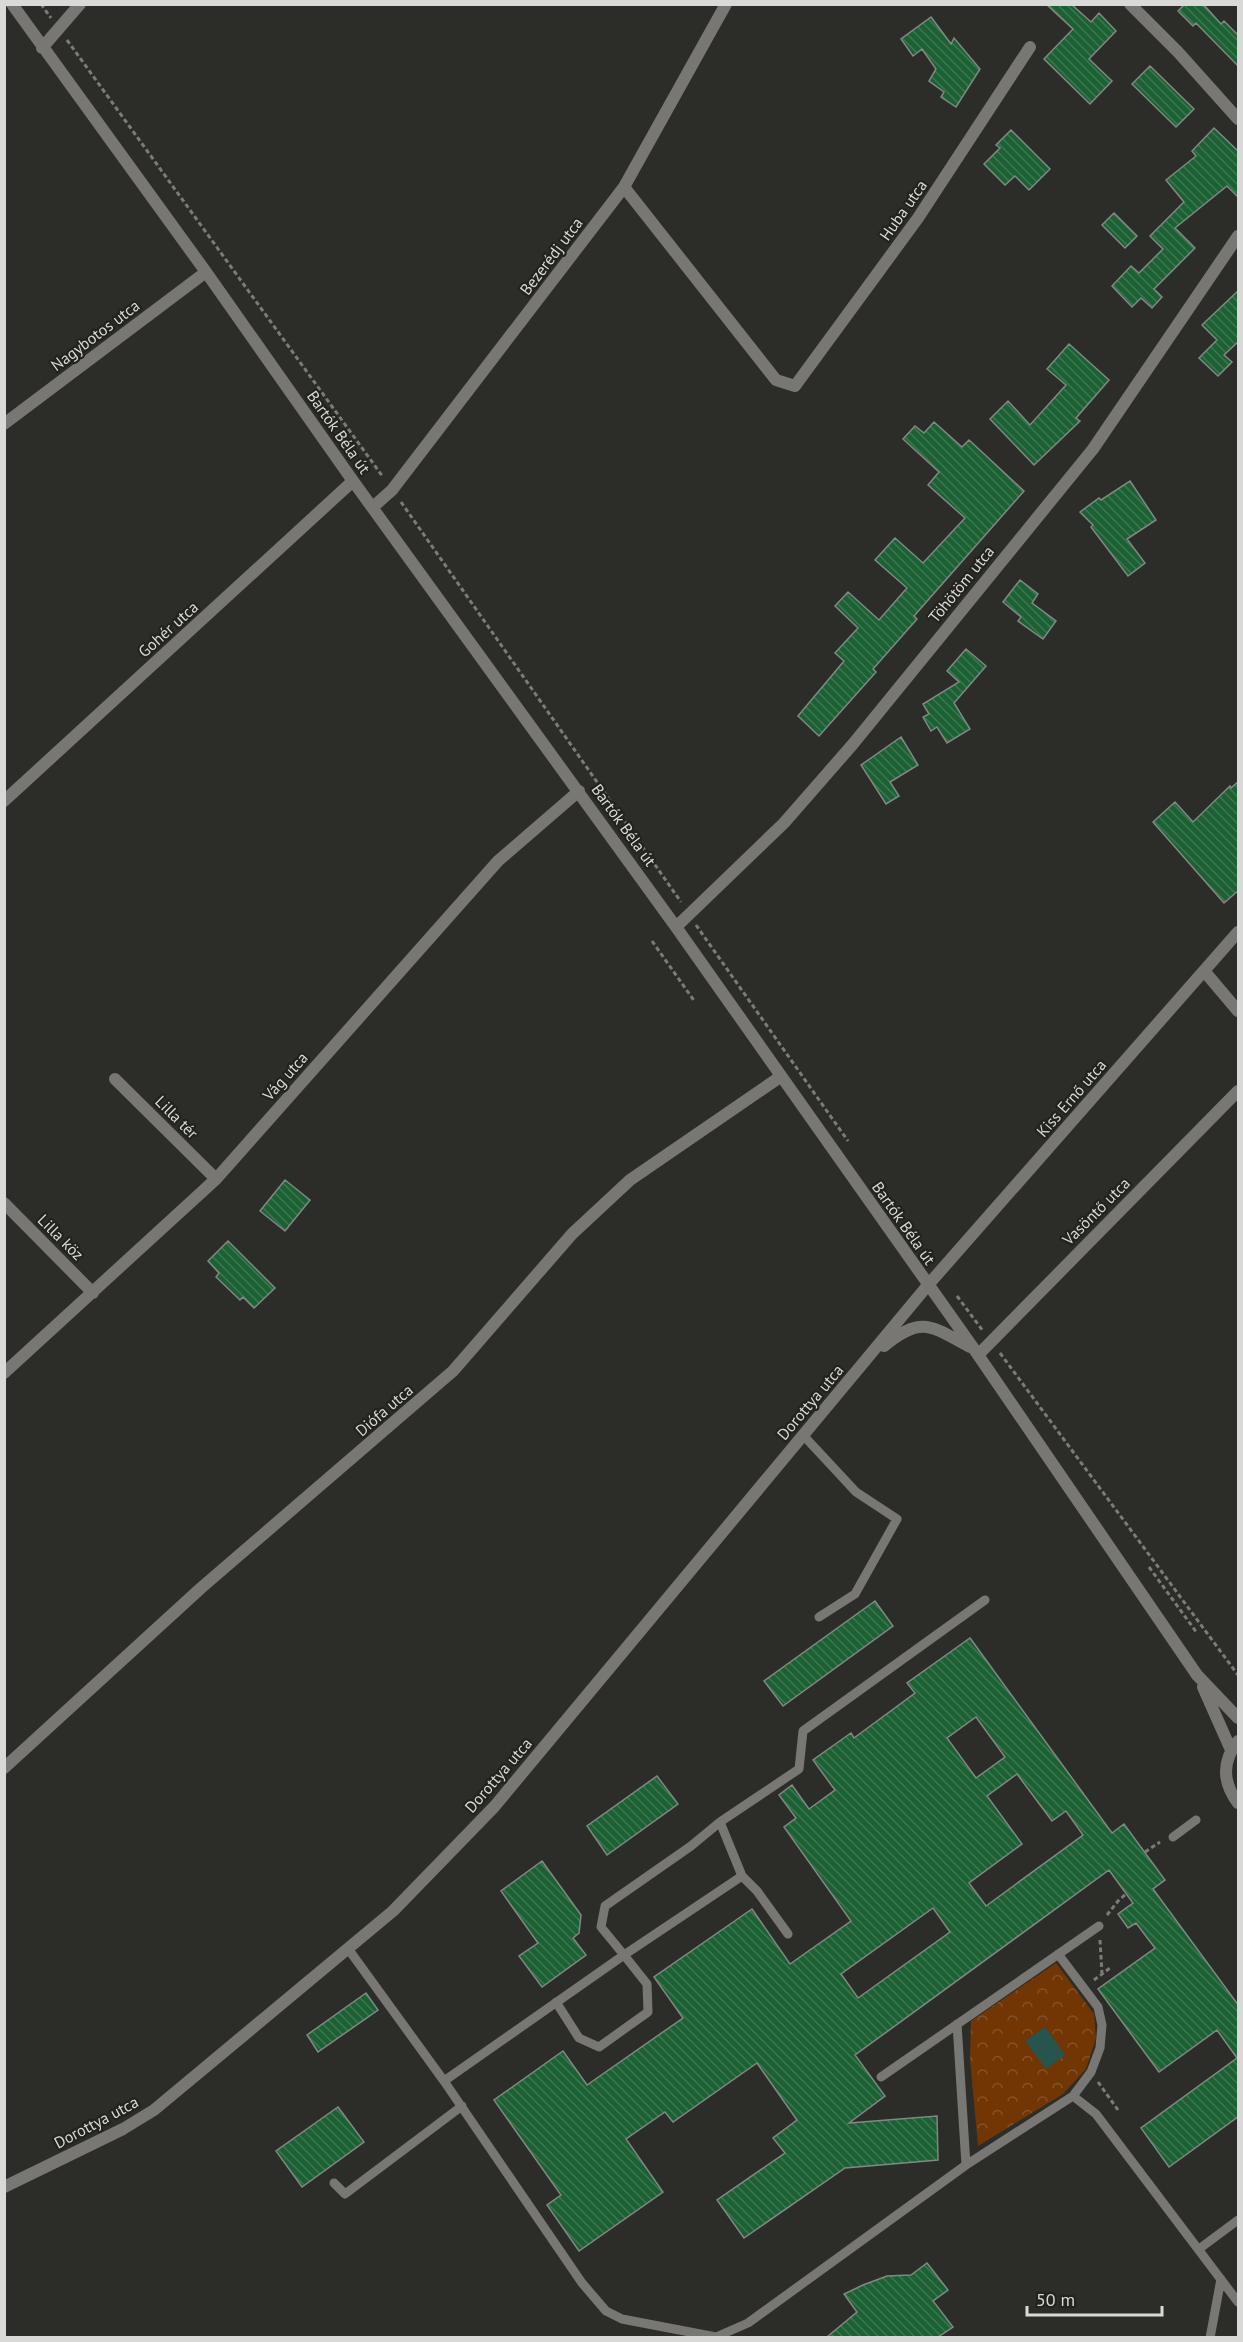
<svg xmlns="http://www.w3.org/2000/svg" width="1243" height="2342" font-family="'PT Sans',sans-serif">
  <defs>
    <pattern id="park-crowns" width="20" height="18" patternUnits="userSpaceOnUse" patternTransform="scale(1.5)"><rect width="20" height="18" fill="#713604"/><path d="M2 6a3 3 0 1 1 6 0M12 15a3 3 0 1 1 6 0" fill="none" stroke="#855228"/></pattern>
    <pattern id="building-back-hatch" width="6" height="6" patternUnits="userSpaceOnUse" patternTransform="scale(1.5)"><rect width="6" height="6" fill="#1b6133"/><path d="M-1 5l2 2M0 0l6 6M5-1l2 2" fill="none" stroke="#3c7750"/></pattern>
  </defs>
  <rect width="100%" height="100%" fill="#2c2d28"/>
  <!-- park -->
  <path fill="url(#park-crowns)" d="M1056,1963L1094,2014L1096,2038L1086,2069L1063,2094L978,2146L970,2059L971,2021Z"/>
  <!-- water -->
  <path fill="#28544e" d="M1045,2027L1065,2055L1046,2069L1025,2041Z"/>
  <!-- building -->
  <path fill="url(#building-back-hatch)" stroke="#828883" stroke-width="1.5" fill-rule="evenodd" d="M1046,4H1071L1091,22L1099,13L1116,31L1089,59L1112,81L1090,104L1044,59L1073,29Z
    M1185,4H1203L1221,24L1224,21L1239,36V67L1196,23L1193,26L1178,11Z
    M931,17L951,44L954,38L980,69L956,107L941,97L944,92L929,81L936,69L922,49L913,56L901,39Z
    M1150,66L1194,109L1176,127L1132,84Z
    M1214,128L1239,152V198L1227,186L1175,228L1195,248L1154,289L1162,297L1152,308L1141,298L1132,307L1112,286L1131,266L1139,273L1163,249L1150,236L1184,202L1166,180L1196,156L1192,151Z
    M1011,130L1050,169L1029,190L1015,176L1005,185L984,164L1000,148L996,145Z
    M1114,213L1137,236L1125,248L1102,225Z
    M1239,290V341L1224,355L1232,362L1218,376L1199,358L1217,340L1202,325Z
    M1069,344L1109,380L1076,418L1080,421L1034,465L990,419L1008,401L1030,425L1066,385L1047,369Z
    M934,422L962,447L969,440L1024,491L914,616L917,619L873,669L876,672L819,736L798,716L844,661L835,653L858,628L835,606L848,592L879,620L907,588L875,560L895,538L923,563L965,518L928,485L939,472L903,439L915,426L924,433Z
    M1130,481L1156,520L1127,539L1145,563L1128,576L1091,527L1093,525L1080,512L1099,498L1101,500Z
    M1020,580L1038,594L1032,603L1056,621L1043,639L1018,621L1021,617L1003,602Z
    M966,649L986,666L954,703L970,729L947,743L937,727L931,731L923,717L929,714L923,704L959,682L947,671Z
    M901,737L918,765L890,782L899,796L886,804L861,765Z
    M1239,781V890L1224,903L1153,822L1175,802L1193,822L1230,786L1231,788Z
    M285,1180L310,1200L285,1231L260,1211Z
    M228,1241L275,1288L254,1308L243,1297L240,1300L216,1277L219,1273L208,1261Z
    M875,1601L893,1626L783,1706L764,1681Z
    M970,1638L1112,1833L1124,1824L1165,1880L1153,1889L1239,2006V2116L1169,2167L1141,2128L1237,2058L1217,2030L1159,2072L1098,1989L1155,1948L1136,1923L1128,1928L1118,1914L1133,1903L1109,1870L855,2055L885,2096L849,2123L937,2116L938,2160L845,2168L744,2238L717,2200L785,2153L773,2138L797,2120L757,2063L673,2122L665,2112L626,2139L663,2192L579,2251L547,2205L561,2195L494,2100L563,2051L587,2085L683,2018L654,1977L752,1909L790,1964L851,1921L784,1827L796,1818L779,1795L792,1785L809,1809L835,1790L813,1760L851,1733L854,1738L915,1693L907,1683ZM976,1717L1005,1757L976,1778L947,1738ZM1017,1774L1052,1821L1066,1811L1083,1835L986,1906L969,1883L1022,1844L987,1796ZM933,1908L950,1932L858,1998L841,1974Z
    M657,1776L678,1804L607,1855L587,1826Z
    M542,1861L581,1915L579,1933L573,1938L586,1955L542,1987L519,1956L538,1943L501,1891Z
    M366,1993L378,2010L318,2052L307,2035Z
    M338,2107L364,2142L302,2187L276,2151Z
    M927,2263L948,2290L933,2301L953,2327L938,2337H827L857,2312L844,2294L863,2285L887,2276L911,2275Z"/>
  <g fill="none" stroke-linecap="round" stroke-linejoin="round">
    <!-- path -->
    <path stroke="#7b7c78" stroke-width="3" stroke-dasharray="4.5 3" stroke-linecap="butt" d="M41,4L51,18
      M67,40L383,477
      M401,502L681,902
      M696,925L848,1141
      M652,941L695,1002
      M957,1296L983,1331
      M1000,1353L1238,1675
      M1149,1567L1197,1633
      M1145,1852L1160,1842
      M1107,1915L1118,1901L1126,1894
      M1100,1940L1102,1974
      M1094,1980L1110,1968
      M1098,2082L1118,2110"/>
    <!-- service -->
    <path stroke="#787774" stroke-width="9" d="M803,1435L856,1492L897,1519L855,1594L819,1617
      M985,1600L803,1731L799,1769L720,1822L691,1846L605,1906L601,1927L624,1955L444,2081L582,2283L606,2311L622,2319L716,2337L748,2323L966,2165L1073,2096L1091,2072L1100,2048L1102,2025L1098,2007L1058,1954
      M720,1822L742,1876
      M1173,1837L1196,1820
      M349,1950L444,2081
      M556,2002L579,2038L599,2047L648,2012L647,1984L624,1955L742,1876L757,1891L788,1934
      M957,2024L966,2165
      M881,2077L1099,1926
      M1073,2096L1096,2114L1238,2302
      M334,2183L345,2194L462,2106
      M1199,2249L1238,2220
      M1210,2338L1221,2279"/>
    <!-- minor -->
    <path stroke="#787774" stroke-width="12" d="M12,4L206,272L353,481L676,927L974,1349L1197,1675L1238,1718
      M1130,4L1178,52L1238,119
      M42,48L80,4
      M624,187L776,380L795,386L918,218L1030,47
      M4,424L206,272
      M373,507L392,490L624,187L726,4
      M4,801L353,481
      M676,927L784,823L853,744L1093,449L1238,236
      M1205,972L1238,1011
      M115,1079L216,1179
      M4,1203L93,1293
      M884,1346C922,1315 931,1326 970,1347
      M978,1355L1238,1091
      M4,1373L216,1179L498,861L579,791
      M1203,1687L1231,1750
      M1238,1741C1222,1761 1222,1782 1238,1803
      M4,1768L201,1588L453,1371L572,1234L630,1180L780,1077
      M4,2187L123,2129L154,2110L393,1911L494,1807L928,1285L1238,932"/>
  </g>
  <g text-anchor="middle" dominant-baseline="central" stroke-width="4.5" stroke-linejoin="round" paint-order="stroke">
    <!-- street labels -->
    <g font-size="16" fill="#d9dad7" stroke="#22231e">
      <text transform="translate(903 210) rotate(-55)">Huba utca</text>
      <text transform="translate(551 256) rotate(-53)">Bezerédj utca</text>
      <text transform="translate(95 335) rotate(-37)">Nagybotos utca</text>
      <text transform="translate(339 432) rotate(55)">Bartók Béla út</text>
      <text transform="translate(961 584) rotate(-51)">Töhötöm utca</text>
      <text transform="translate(168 629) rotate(-42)">Gohér utca</text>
      <text transform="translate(624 825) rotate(54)">Bartók Béla út</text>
      <text transform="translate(285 1076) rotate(-48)">Vág utca</text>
      <text transform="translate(1071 1098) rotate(-49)">Kiss Ernő utca</text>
      <text transform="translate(177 1117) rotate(45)">Lilla tér</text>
      <text transform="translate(1096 1211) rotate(-45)">Vasöntő utca</text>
      <text transform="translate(904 1223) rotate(55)">Bartók Béla út</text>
      <text transform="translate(61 1237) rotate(45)">Lilla köz</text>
      <text transform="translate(810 1402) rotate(-50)">Dorottya utca</text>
      <text transform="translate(384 1410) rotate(-41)">Diófa utca</text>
      <text transform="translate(498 1775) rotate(-49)">Dorottya utca</text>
      <text transform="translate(96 2122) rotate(-28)">Dorottya utca</text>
    </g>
  </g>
  <!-- border -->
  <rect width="1243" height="2342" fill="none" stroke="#d9dad7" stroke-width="12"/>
  <!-- scale -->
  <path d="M1027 2306v9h135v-9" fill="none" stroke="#d9dad7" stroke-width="3"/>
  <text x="1036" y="2306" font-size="18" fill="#d9dad7" stroke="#22231e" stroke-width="4.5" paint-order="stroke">50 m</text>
</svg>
